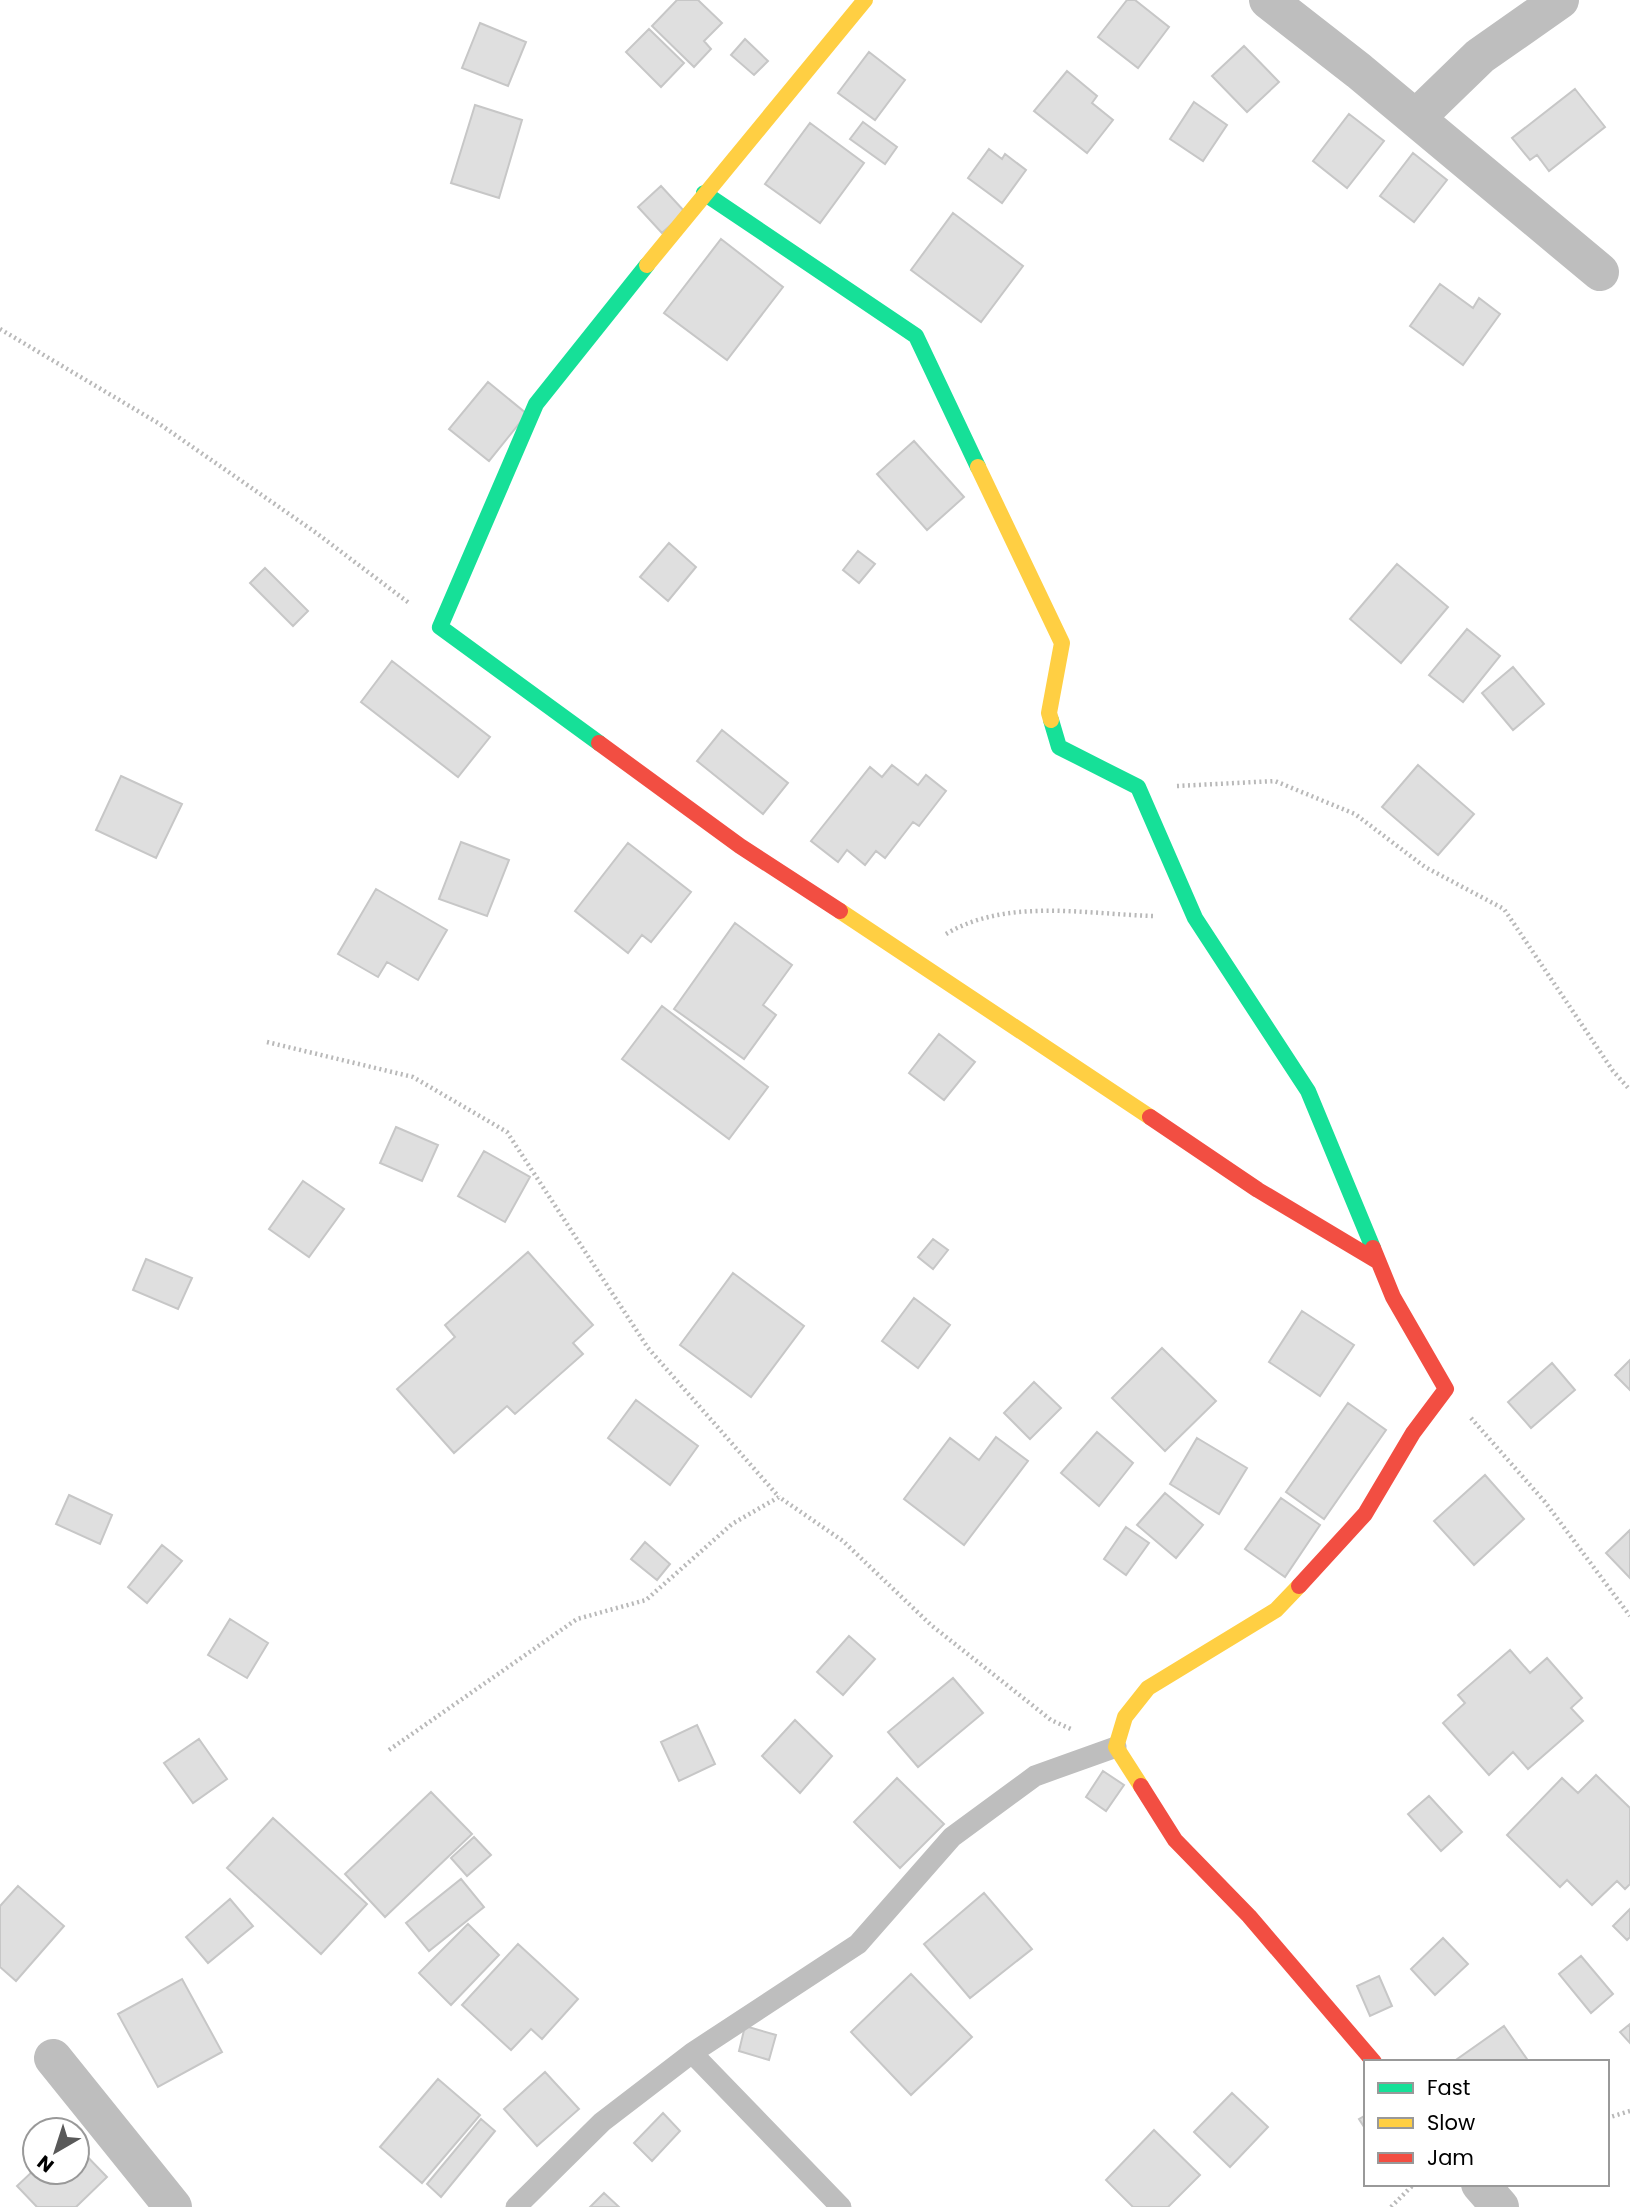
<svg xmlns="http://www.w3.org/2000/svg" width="1630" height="2207" font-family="Poppins,sans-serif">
  <rect width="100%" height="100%" fill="#fff"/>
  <!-- building -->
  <path fill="#dfdfdf" stroke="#c7c7c7" stroke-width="2" d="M677,0H698L722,23L704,41L711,49L694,67L652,26Z
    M1127,0H1135L1169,27L1138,68L1098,37Z
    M480,23L526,42L508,86L462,68Z
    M649,29L684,63L661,87L626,52Z
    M745,39L768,61L754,75L731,55Z
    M1244,46L1279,82L1247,112L1212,76Z
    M869,52L905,80L875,120L838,93Z
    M1067,71L1097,96L1092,103L1113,120L1087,153L1034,111Z
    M1575,89L1605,127L1549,171L1537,155L1530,160L1512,138Z
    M1194,102L1227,125L1203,161L1170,139Z
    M475,105L522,120L499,198L451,183Z
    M1349,114L1384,141L1347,188L1313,161Z
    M863,122L897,147L885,164L850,139Z
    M810,123L864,163L820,223L765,184Z
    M989,149L1002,159L1005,154L1026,170L1002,203L968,178Z
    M1413,153L1447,180L1414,222L1380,196Z
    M661,186L685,212L662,233L638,207Z
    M953,213L1023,266L981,322L911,270Z
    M721,239L783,287L727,360L664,313Z
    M1440,284L1473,308L1479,298L1500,314L1463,365L1410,326Z
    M488,382L527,414L489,461L449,429Z
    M914,441L964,497L927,530L877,474Z
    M669,543L696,567L668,601L640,577Z
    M858,551L875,564L859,583L843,570Z
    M1397,564L1448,607L1401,663L1350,619Z
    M265,568L308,611L293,626L250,583Z
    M1467,629L1500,656L1463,702L1429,675Z
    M392,661L490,737L458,777L361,702Z
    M1513,667L1544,704L1513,730L1482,693Z
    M722,730L788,783L763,814L697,761Z
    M892,765L918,785L926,775L946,791L919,826L913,822L885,858L876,851L865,865L847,850L838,862L811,841L870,767L882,777Z
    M1418,765L1474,814L1438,855L1382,807Z
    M121,776L182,804L156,858L96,830Z
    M461,842L509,860L487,916L439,899Z
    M628,843L691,892L651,942L642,935L628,953L575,911Z
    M376,889L447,930L418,980L387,962L378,977L338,954Z
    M735,923L792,965L763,1005L776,1015L744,1059L674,1009Z
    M662,1006L768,1087L729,1139L622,1059Z
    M939,1034L975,1062L944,1100L909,1073Z
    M396,1127L438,1145L422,1181L380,1163Z
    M484,1151L530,1177L505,1222L458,1196Z
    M303,1181L344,1209L309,1257L269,1229Z
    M933,1239L948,1250L933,1269L918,1257Z
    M528,1252L593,1325L573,1343L583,1354L515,1414L507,1406L454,1453L397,1389L455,1337L445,1325Z
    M146,1259L192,1278L178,1309L133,1290Z
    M733,1273L804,1326L751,1397L680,1345Z
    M914,1298L950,1325L918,1368L882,1341Z
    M1302,1311L1354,1345L1320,1396L1269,1362Z
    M1162,1348L1216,1401L1165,1451L1112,1398Z
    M1630,1360V1390L1615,1375Z
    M1552,1363L1575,1390L1531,1428L1508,1402Z
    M1034,1382L1061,1408L1030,1439L1004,1413Z
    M636,1400L698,1446L670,1485L608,1438Z
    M1348,1403L1386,1430L1324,1519L1286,1492Z
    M1097,1432L1133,1463L1099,1506L1061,1473Z
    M996,1437L1028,1461L964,1545L904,1499L950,1438L979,1460Z
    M1197,1438L1247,1468L1219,1514L1170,1484Z
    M1485,1475L1524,1519L1474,1565L1434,1521Z
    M1165,1493L1203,1525L1176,1558L1137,1525Z
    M69,1495L112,1515L100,1544L56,1524Z
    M1281,1498L1320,1525L1285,1577L1245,1549Z
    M1126,1527L1149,1543L1126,1575L1104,1559Z
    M1630,1530V1578L1606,1553Z
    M645,1542L670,1564L657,1580L631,1559Z
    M162,1545L182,1561L147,1603L128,1587Z
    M230,1619L268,1643L247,1678L208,1655Z
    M849,1636L875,1659L843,1695L817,1672Z
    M1510,1650L1530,1673L1547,1658L1582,1698L1571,1708L1583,1721L1528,1769L1513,1752L1489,1775L1443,1723L1465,1703L1458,1695Z
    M953,1678L983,1713L918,1767L888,1732Z
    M795,1720L832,1756L800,1793L762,1756Z
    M697,1725L715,1764L679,1781L661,1742Z
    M199,1739L227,1779L193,1803L164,1763Z
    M1103,1771L1124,1785L1106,1811L1086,1797Z
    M1596,1775L1630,1808V1884L1625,1889L1617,1881L1592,1905L1567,1880L1560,1887L1507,1835L1562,1778L1578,1793Z
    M897,1778L944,1824L900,1868L854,1822Z
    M431,1792L472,1834L385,1917L345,1874Z
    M1429,1796L1462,1832L1441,1851L1408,1814Z
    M273,1818L367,1904L321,1954L227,1868Z
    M474,1837L491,1855L467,1876L451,1858Z
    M461,1879L484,1907L429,1951L406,1923Z
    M18,1886L64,1926L16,1981L0,1967V1906Z
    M984,1893L1032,1949L970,1998L924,1944Z
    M230,1899L253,1926L208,1963L186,1937Z
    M1630,1909V1937L1627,1940L1613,1926Z
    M468,1924L499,1955L451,2005L419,1973Z
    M1443,1938L1468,1964L1435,1995L1411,1969Z
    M518,1944L578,1999L542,2039L531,2029L511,2050L462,2005Z
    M1581,1956L1613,1994L1591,2013L1559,1974Z
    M911,1974L972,2037L911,2095L851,2032Z
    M1379,1976L1392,2006L1370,2016L1357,1986Z
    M182,1979L222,2052L158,2087L118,2014Z
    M1630,2024V2043L1620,2032Z
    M745,2026L776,2035L769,2060L739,2051Z
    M1504,2026L1529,2062H1453Z
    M545,2072L579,2109L537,2146L504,2109Z
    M438,2079L480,2115L422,2183L380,2147Z
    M1232,2093L1268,2127L1230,2167L1194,2132Z
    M663,2113L680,2131L652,2161L634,2143Z
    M1366,2115V2130L1359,2119Z
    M481,2119L495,2131L441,2197L427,2184Z
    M1154,2130L1200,2175L1168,2207H1133L1106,2180Z
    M77,2146L107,2177L76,2207H37L17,2186L35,2169V2172H77Z
    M604,2193L619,2207H590Z"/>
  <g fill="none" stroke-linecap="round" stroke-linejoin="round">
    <!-- path -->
    <path stroke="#b9b9b9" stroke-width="4.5" stroke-dasharray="2 3.5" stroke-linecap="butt" d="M0,329L158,423L315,532L409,603
      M1177,786L1275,781L1355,814L1425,867L1504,909L1613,1071L1630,1090
      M946,934C1006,898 1085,914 1153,916
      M267,1042L413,1077L507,1132L648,1348L779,1497
      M1471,1418L1545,1502L1630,1616
      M389,1750L577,1619L646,1600L732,1524L779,1497L843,1541L931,1625L1051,1720L1073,1730
      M1607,2118L1630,2111
      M1391,2207L1414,2184"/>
    <!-- lane -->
    <path stroke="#bebebe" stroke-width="21" d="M692,2053L841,2207
      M516,2207L602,2122L692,2053L858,1944L952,1837L1035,1776L1116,1747"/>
    <!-- street -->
    <path stroke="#bebebe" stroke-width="38" d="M1268,0L1359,71L1600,272
      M1416,118L1480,56L1560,0
      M53,2058L173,2207
      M1480,2184L1500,2207"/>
    <!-- fast -->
    <path stroke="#16e098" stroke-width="16" d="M704,193L916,336L978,467
      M1051,720L1059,747L1138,787L1195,918L1308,1091L1373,1248
      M599,743L440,627L536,404L647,265"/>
    <!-- slow -->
    <path stroke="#ffcf43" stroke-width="16" d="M647,265L865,0
      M978,467L1062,643L1049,713L1051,720
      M840,911L1150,1117
      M1141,1786L1116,1747L1125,1717L1148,1688L1276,1610L1299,1586"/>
    <!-- jam -->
    <path stroke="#f24e42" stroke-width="16" d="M599,743L740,846L840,911
      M1150,1117L1258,1190L1377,1261
      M1299,1586L1365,1514L1413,1433L1446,1389L1393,1297L1373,1248
      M1141,1786L1175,1840L1249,1916L1374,2062"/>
  </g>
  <!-- legend -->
  <rect x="1364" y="2060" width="245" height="126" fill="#ffffff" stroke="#999999" stroke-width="2"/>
  <rect x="1378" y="2083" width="35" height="10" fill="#16e098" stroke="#999999" stroke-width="2"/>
  <text x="1427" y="2095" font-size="21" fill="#000000">Fast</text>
  <rect x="1378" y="2118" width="35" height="10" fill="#ffcf43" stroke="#999999" stroke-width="2"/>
  <text x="1427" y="2130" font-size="21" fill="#000000">Slow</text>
  <rect x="1378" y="2153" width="35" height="10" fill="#f24e42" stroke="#999999" stroke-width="2"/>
  <text x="1427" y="2165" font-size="21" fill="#000000">Jam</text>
  <!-- north arrow -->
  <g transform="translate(56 2151) rotate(219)"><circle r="33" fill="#ffffff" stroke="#999999" stroke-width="2"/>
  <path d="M0-5L12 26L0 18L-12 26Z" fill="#595959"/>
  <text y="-10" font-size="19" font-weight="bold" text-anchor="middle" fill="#000000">N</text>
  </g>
</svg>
